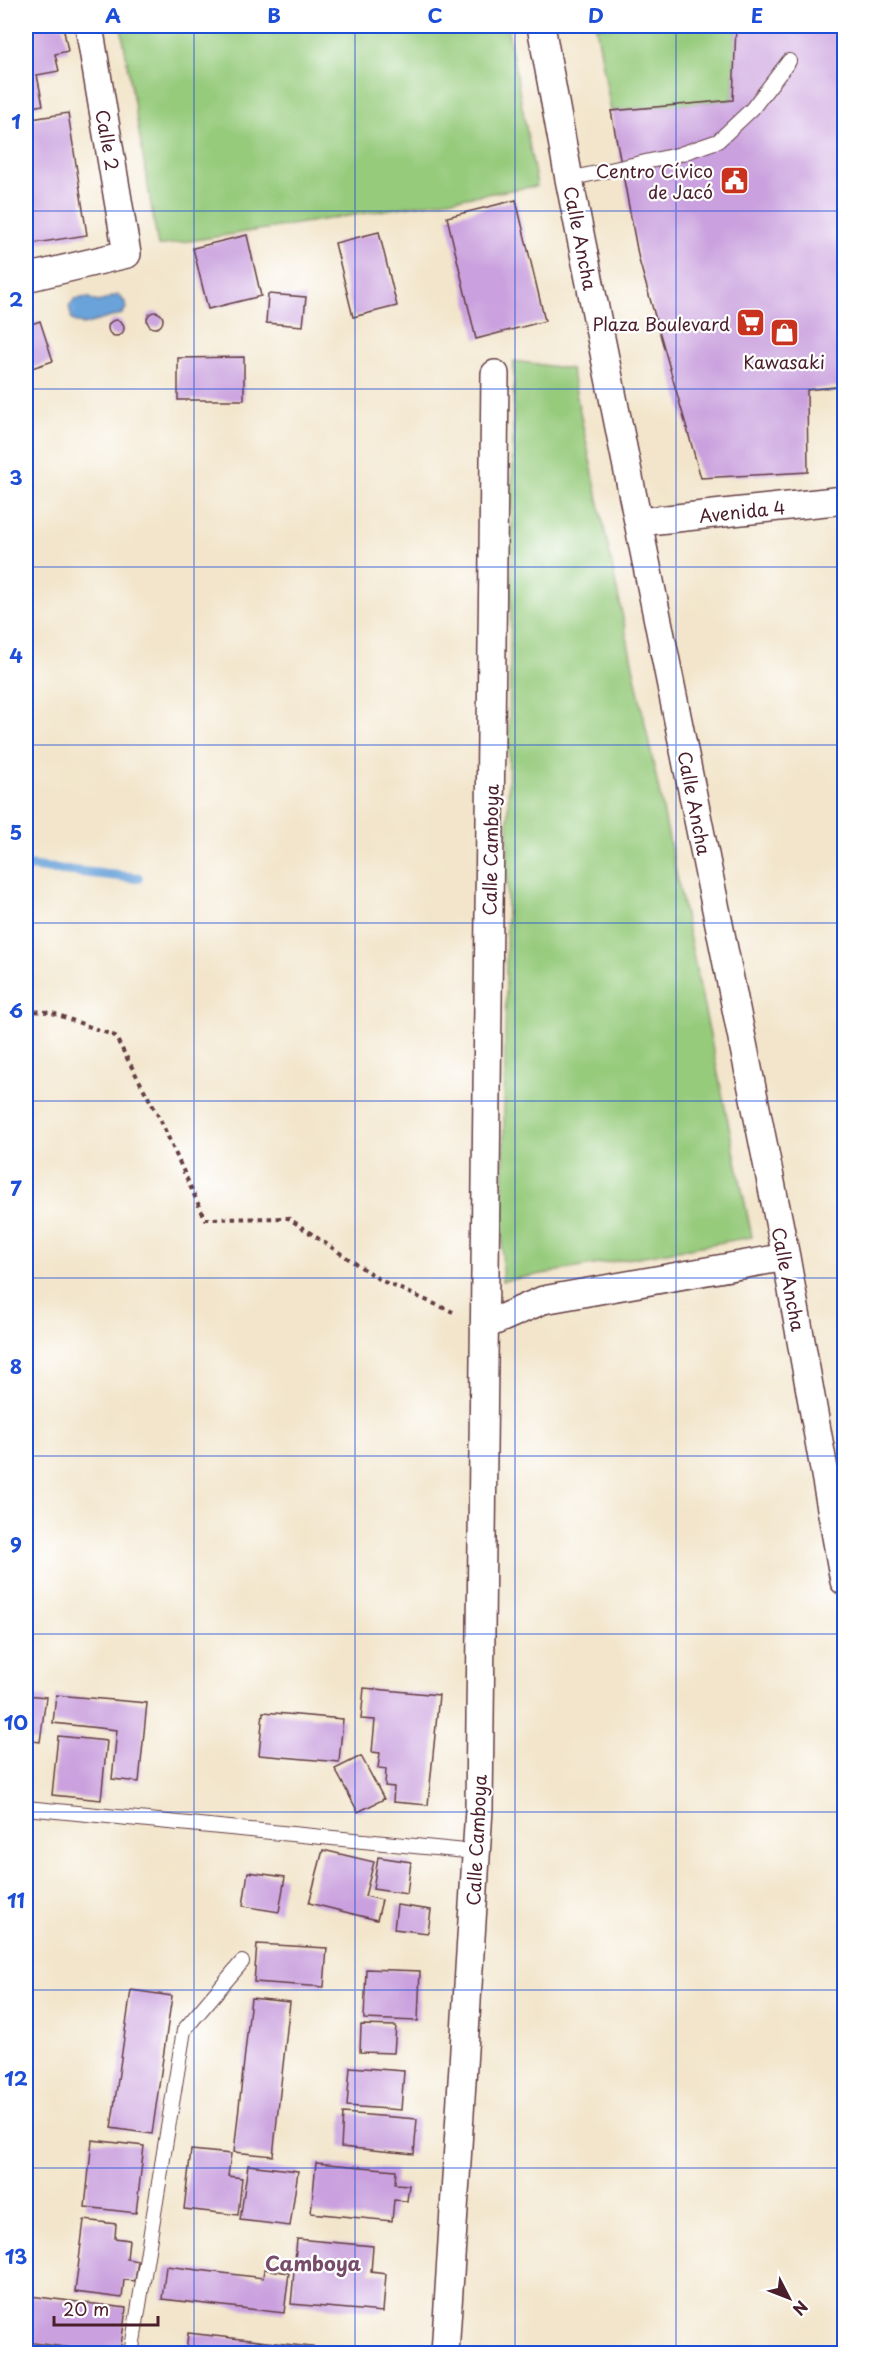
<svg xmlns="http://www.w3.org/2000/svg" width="870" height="2379" font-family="'Playpen Sans',sans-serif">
  <rect width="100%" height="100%" fill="#fff"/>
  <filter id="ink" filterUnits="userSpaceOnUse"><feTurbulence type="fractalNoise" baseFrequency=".0167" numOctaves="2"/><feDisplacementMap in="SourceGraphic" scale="12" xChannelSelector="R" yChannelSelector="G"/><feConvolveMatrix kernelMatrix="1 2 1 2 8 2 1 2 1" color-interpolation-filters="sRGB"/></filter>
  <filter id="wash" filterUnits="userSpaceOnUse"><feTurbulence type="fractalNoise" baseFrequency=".008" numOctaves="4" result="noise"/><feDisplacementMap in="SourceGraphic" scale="24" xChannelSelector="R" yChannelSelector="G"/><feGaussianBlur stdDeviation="1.35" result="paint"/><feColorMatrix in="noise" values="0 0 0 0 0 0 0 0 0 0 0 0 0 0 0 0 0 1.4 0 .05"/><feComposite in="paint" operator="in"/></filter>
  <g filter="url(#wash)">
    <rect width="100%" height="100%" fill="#f2e5cb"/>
    <!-- green -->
    <path fill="#96cb7c" stroke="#707554" stroke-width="1.5" d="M121,26H507L537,186L158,246Z
      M596,26H736L733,100L611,111Z
      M514,361L571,369L752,1237L502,1281Z"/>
    <!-- water -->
    <path fill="#69a3d9" stroke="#5a6182" stroke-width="1.5" d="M118,295L125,302L126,308L122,314L83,325L72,320L69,306L75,299L88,297C100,307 105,298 118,295Z"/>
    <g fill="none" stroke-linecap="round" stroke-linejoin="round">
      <!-- stream -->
      <path stroke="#69a3d9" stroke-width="10" d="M26,866L138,878"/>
    </g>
    <g id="blocks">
      <!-- building -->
      <path fill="#caa1de" d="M31,26H63L68,51L55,54L59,71L37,75L43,105L26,108V27Z
        M736,26H844V386L807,390L808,472L701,478L639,260L611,111L733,100Z
        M68,113L87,235L30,244L26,217V120Z
        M516,200L545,321L476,339L447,217Z
        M379,232L397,306L353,317L335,243Z
        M247,235L261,296L208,309L193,248Z
        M268,294L306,297L303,326L266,323Z
        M147 320a8 8 0 1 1 16 0a8 8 0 1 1-16 0Z
        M108 328a8 8 0 1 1 16 0a8 8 0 1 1-16 0Z
        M40,321L53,361L26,370V326Z
        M244,357V400H178V358Z
        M364,1688L439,1695L428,1805L393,1802L394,1787L385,1786L386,1769L378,1768L380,1753L372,1752L375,1720L361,1719Z
        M26,1695L46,1697L40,1742L26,1740Z
        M56,1695L147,1703L139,1782L112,1779L117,1730L53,1723Z
        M263,1712L343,1719L339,1762L259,1755Z
        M58,1736L107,1741L101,1800L52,1795Z
        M361,1756L384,1799L358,1812L335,1769Z
        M323,1850L374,1862L365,1896L382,1900L377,1920L309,1903Z
        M378,1857L411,1862L407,1894L373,1889Z
        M248,1872L285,1877L279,1912L243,1906Z
        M397,1905L431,1910L428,1933L394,1929Z
        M257,1944L327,1948L324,1987L254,1982Z
        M366,1969L420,1971L418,2021L364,2019Z
        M131,1990L172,1996L152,2134L111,2128Z
        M251,1998L290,2002L273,2156L234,2152Z
        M361,2025L396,2026L394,2053L360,2052Z
        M350,2067L404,2071L401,2110L347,2106Z
        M343,2113L417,2119L414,2154L341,2147Z
        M92,2140L144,2146L136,2213L85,2207Z
        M191,2150L231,2154L228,2176L242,2178L238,2215L184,2209Z
        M316,2163L396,2170L395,2184L409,2185L407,2201L394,2200L392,2221L311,2213Z
        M248,2165L298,2171L290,2226L240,2220Z
        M84,2220L116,2224L115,2238L129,2240L127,2259L138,2261L135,2281L124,2280L122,2298L75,2292Z
        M297,2239L373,2246L371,2272L386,2274L383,2312L291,2304Z
        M166,2266L263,2278L264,2269L289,2273L284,2313L162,2299Z
        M30,2296L126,2308L120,2354L26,2342Z
        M188,2333L355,2352V2354H186Z"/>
    </g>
  </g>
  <g filter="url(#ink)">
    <use href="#blocks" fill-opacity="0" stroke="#633d43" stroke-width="1.5"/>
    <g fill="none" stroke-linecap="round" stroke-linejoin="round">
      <defs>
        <path id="lane" d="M569,179L677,155L718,141L752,109L789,61
          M26,1808L476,1852
          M131,2354L184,2030L242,1962"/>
        <path id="street" d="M541,26L569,179L786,1257L844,1581
          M26,278L127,254L89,26
          M639,522L844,500
          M484,1326L543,1300L786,1257
          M445,2354L479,1809L495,374"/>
      </defs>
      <!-- lane casing -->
      <use href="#lane" stroke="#633d43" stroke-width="16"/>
      <!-- street casing -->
      <use href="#street" stroke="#633d43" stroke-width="30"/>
      <!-- path -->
      <path stroke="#633d43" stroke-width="4" stroke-dasharray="4.5 4.5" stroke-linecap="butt" d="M26,1011L50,1012L115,1036L160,1119L205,1219L288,1218L380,1280L453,1312"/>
      <!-- lane -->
      <use href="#lane" stroke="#fff" stroke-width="14"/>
      <!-- street -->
      <use href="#street" stroke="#fff" stroke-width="27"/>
    </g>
  </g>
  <!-- grid -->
  <path fill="none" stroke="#1d4ed8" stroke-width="1.5" stroke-opacity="0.55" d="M194,26V2354M355,26V2354M515,26V2354M676,26V2354M26,211H844M26,389H844M26,567H844M26,745H844M26,923H844M26,1101H844M26,1278H844M26,1456H844M26,1634H844M26,1812H844M26,1990H844M26,2168H844"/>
  <!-- icons -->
  <defs>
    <symbol id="civic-square" viewBox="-11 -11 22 22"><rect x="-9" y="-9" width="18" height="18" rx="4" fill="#c8321e" stroke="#fff"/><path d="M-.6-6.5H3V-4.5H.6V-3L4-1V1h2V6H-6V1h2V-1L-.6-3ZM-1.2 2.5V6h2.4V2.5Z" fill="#fff"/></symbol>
    <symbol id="supermarket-square" viewBox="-11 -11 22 22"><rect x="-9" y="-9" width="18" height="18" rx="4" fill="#c8321e" stroke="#fff"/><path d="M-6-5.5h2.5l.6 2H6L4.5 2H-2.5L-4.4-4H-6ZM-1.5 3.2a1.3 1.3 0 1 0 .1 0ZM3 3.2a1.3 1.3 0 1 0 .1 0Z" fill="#fff"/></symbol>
    <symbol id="shop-square" viewBox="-11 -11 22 22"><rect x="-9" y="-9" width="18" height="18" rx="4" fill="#c8321e" stroke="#fff"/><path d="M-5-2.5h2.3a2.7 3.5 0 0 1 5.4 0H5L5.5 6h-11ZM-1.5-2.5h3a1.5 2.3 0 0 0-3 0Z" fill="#fff"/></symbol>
  </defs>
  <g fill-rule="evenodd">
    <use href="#civic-square" x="718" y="164" width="33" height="33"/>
    <use href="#supermarket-square" x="734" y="306" width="33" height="33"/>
    <use href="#shop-square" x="768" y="316" width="33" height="33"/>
  </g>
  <g text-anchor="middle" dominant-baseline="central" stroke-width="4.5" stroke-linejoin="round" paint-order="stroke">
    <!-- street labels -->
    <g font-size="18" fill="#4a1f2b" stroke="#fff">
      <text transform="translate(108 140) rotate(80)">Calle 2</text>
      <text transform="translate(581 238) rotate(79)">Calle Ancha</text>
      <text transform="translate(742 511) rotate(-6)">Avenida 4</text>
      <text transform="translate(695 803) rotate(79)">Calle Ancha</text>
      <text transform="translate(490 850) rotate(-89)">Calle Camboya</text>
      <text transform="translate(789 1279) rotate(79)">Calle Ancha</text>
      <text transform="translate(476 1840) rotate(-87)">Calle Camboya</text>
    </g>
    <!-- poi labels -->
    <g font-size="18" fill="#4a1f2b" stroke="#fff" text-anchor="end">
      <text x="713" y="170">Centro Cívico<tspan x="713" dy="21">de Jacó</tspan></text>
      <text x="730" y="323">Plaza Boulevard</text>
      <text x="784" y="361" text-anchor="middle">Kawasaki</text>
    </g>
    <!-- neighbourhood labels -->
    <g font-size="20" font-weight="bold" fill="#774c6a" stroke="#fff">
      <text x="313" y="2263">Camboya</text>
    </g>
  </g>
  <!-- margin -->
  <rect width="870" height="2379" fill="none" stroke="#fff" stroke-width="66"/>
  <!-- north arrow -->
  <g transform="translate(789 2298) rotate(132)" stroke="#ffffff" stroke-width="4.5" paint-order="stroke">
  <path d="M0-4.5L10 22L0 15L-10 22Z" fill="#4a1f2b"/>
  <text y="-9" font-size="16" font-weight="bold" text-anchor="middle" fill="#4a1f2b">N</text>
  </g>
  <!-- scale -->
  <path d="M54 2316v9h104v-9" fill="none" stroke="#4a1f2b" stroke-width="3"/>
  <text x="63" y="2316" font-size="18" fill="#4a1f2b" stroke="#ffffff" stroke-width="4.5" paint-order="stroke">20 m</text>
  <rect x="33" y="33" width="804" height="2313" fill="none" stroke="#1d4ed8" stroke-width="2"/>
  <g font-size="20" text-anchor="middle" font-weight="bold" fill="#1d4ed8">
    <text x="113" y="23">A</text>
    <text x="274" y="23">B</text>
    <text x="435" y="23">C</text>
    <text x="596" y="23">D</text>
    <text x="757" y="23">E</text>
    <text x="16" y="129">1</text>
    <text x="16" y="307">2</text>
    <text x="16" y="485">3</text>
    <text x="16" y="663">4</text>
    <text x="16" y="840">5</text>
    <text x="16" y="1018">6</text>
    <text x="16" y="1196">7</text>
    <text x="16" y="1374">8</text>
    <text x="16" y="1552">9</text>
    <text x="16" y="1730">10</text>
    <text x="16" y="1908">11</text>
    <text x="16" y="2086">12</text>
    <text x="16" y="2264">13</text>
  </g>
</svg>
